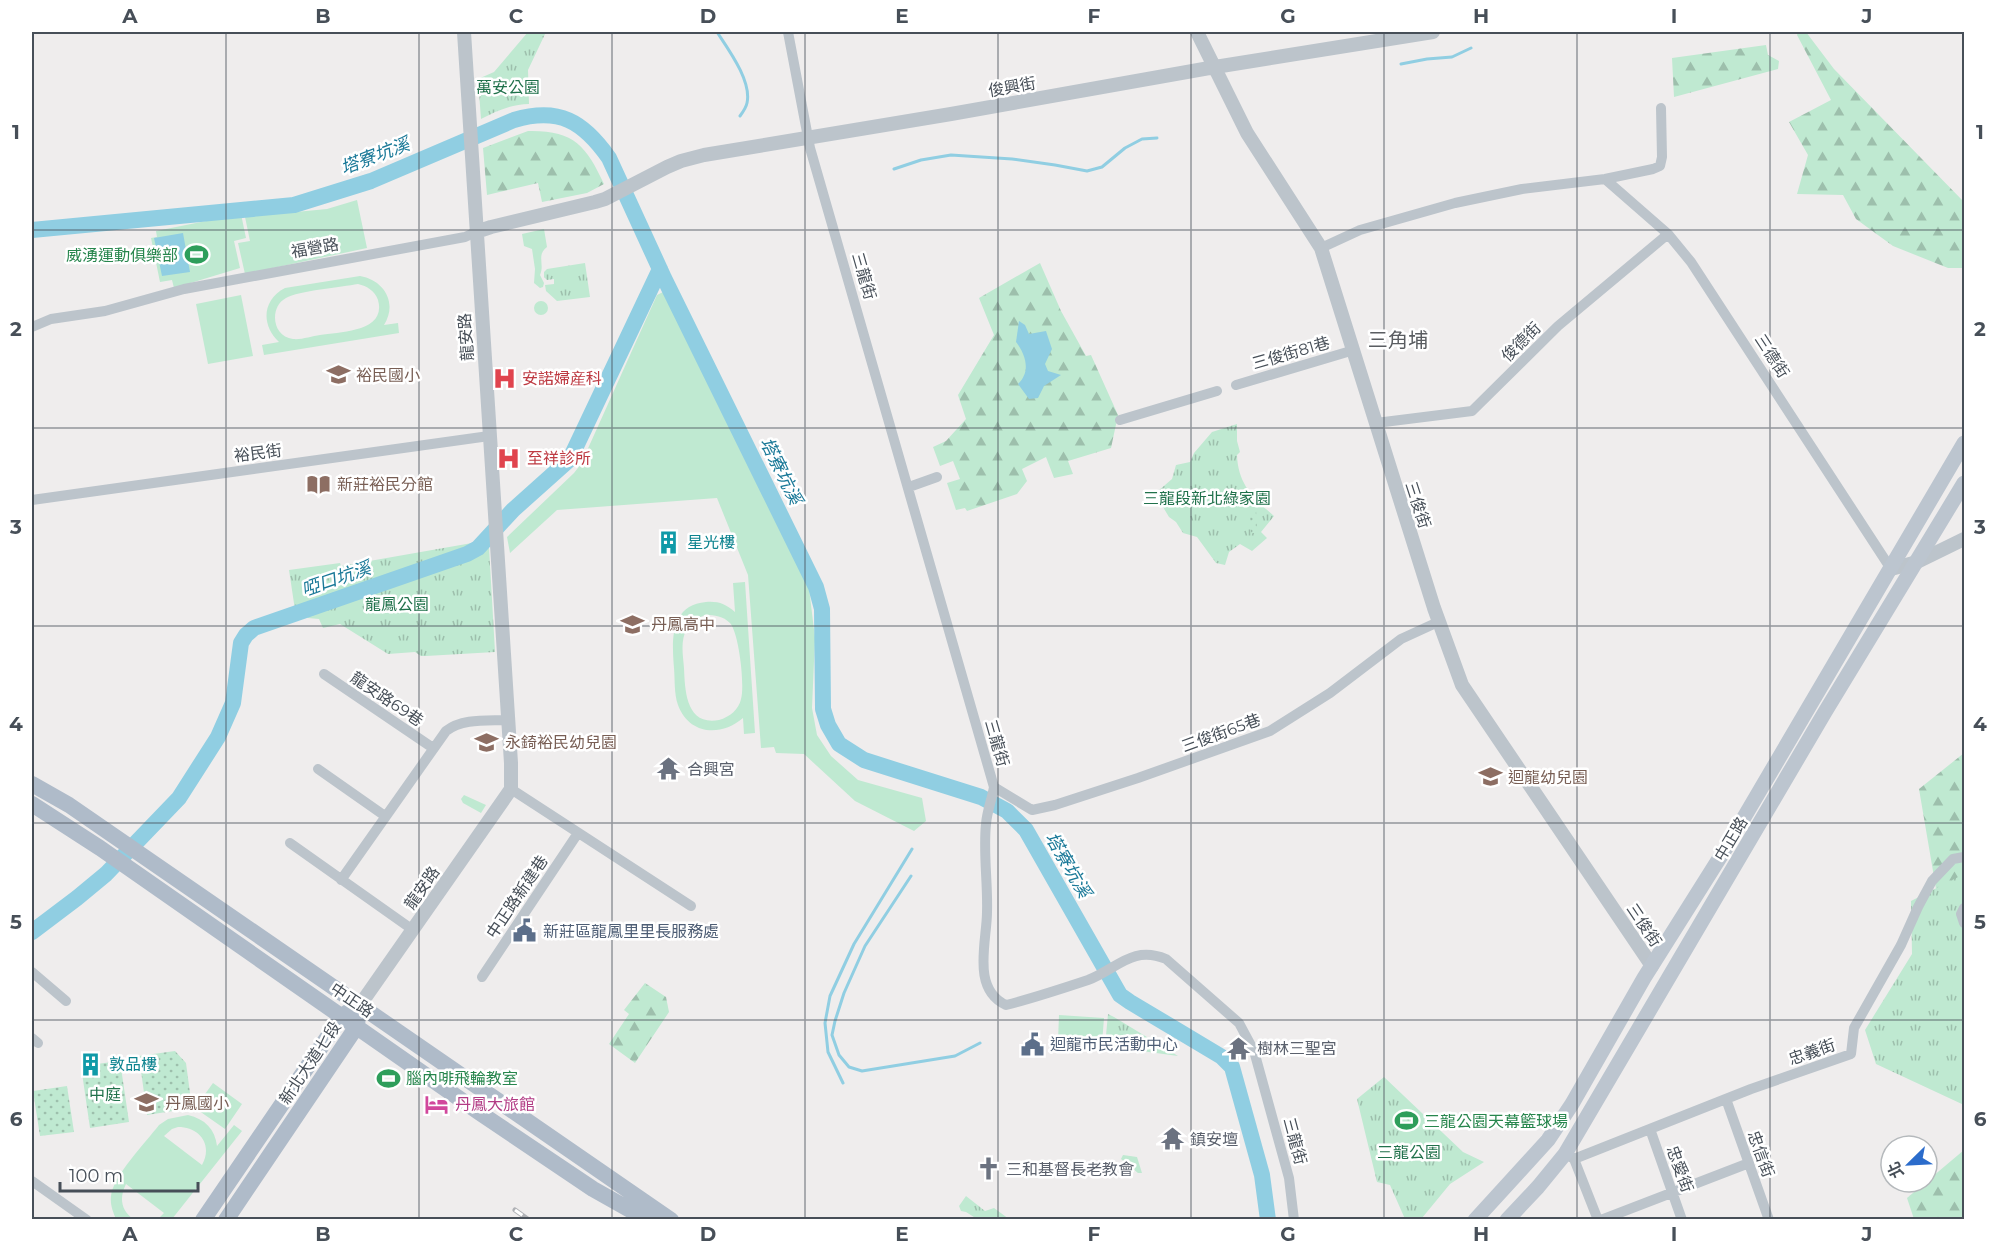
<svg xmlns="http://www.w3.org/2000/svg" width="1996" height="1251" font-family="Montserrat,'Noto Sans TC',sans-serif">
  <defs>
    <pattern id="forest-firs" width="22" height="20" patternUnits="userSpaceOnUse" patternTransform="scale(1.5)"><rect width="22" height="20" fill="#bfe9d1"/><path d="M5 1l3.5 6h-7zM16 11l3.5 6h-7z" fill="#9dbfac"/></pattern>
    <pattern id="park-tufts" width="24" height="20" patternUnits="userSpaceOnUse" patternTransform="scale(1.5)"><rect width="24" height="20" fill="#bfe9d1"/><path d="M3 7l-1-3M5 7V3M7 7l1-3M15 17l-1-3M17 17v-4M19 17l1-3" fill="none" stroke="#9dbfac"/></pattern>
    <pattern id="garden-dots" width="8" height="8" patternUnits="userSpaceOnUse" patternTransform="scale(1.5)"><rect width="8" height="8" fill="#bfe9d1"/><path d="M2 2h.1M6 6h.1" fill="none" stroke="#9dbfac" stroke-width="1.8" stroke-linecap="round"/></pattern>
  </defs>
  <rect width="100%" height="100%" fill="#efeded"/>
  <!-- grass -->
  <path fill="#bfe9d1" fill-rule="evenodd" d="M357,200L367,248L245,274L238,243L250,241L245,217L327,209Z
    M241,214L246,238L234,241L240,268L174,288L172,280L160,282L151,238L157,237L156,231Z
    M544,229L547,247C536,255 545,264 540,275L544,283L543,287L540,288L534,283L535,269L532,249L524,246L522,234Z
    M360,276C384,280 398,303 384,325L398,323L399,333L264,355L262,345L279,342C261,325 262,300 285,288ZM358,284C367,286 375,291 378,300C387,332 340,332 320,335C312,336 301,340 293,339C272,337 269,307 286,298C298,291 342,287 358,284Z
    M663,292L668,298L808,580L815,638L812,708L817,735L831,756L858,780L922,798L926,821L914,831L855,801L804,754L776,753L774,747L761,748L748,575L717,498L557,510L510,553L507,537L574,473L581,464L657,295Z
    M241,295L253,356L208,364L196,304Z
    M534 308a7 7 0 1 1 14 0a7 7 0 1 1-14 0Z
    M745,582L755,733L744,734L743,718C721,737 689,735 678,705C674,694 675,680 674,668C672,642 669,605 706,602C718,601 726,604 735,612L733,583ZM705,615C715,615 723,616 730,623C739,633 745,686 741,699C739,709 730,717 719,720C686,726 685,691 684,668C683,655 680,641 687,628C691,621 698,618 705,615Z
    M464,795L486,805L481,813L463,803L461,799Z
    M1059,1015L1104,1018L1102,1044L1058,1041Z
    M213,1083L242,1104L225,1129L195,1108Z
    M188,1115C205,1119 215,1129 217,1146L234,1125L242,1131L172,1219H158L164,1213L126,1184C119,1198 121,1210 133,1219H116C113,1212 110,1205 111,1196C113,1176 146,1142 159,1125L168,1119ZM178,1127C200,1127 213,1145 202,1165L164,1136L172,1129Z
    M1123,1155L1137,1157L1142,1173H1138L1121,1159Z"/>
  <!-- forest -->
  <path fill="url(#forest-firs)" d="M1798,32H1806L1834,69L1964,202V268H1948L1893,246L1856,219L1843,195L1797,194L1808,155L1789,122L1831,100L1797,35Z
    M1766,45L1768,55L1779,61L1778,69L1674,97L1672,58Z
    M528,131C573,130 586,145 604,184L587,193L542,202L538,183L487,195L483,148Z
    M1040,263L1061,311L1086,356L1091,355L1118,415L1111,448L1068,461L1073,474L1054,478L1046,457L1022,469L1027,481L1017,494L967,511L965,508L956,510L947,483L960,479L953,461L940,466L933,447L946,441L966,419L958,395L994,335L979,298Z
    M1964,753V1053L1919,789Z
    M645,983L666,997L669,1012L635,1063L609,1044L629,1014L624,1010Z
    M1964,1150V1219H1914L1907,1198Z"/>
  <!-- park -->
  <path fill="url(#park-tufts)" d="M528,32H546L528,70L529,104C512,104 496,111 481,119L478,79L494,72Z
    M585,263L590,297L557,301L546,291L545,285L554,284V279L547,280L544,277V272L547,269Z
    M1237,424V441L1240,452L1237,455C1238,484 1253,498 1274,516L1261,532L1267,538L1252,551L1240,544L1229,552L1225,565L1216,563L1197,537L1183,533L1176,522L1169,517L1157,497L1158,491L1172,479L1176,465L1190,462L1194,453L1212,432Z
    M472,543L468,549L428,563L431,572L475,557L489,547L495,652L426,656H421L415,652L388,654L340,624L323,628L319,619L308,618L295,610L289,570L340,563L341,566Z
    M1964,874V1105L1876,1064L1865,1030L1912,954L1911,901Z
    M1108,1014L1114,1017L1178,1056L1105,1046Z
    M1384,1077L1463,1152L1484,1162L1450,1184L1422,1218L1405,1219L1390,1185L1377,1182L1357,1099Z
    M966,1196L985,1211L994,1208L1009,1219H977L966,1212L961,1211L959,1206Z"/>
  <!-- garden -->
  <path fill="url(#garden-dots)" d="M1250,509H1256L1257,533H1251Z
    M175,1051L186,1063L192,1108L147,1115L139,1056Z
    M120,1061L129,1122L90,1128L81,1066Z
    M67,1086L74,1132L40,1136L33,1091Z"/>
  <!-- water -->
  <path fill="#90cee2" d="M183,233L190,272L162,276L154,238Z
    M1019,321L1025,325L1029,334L1046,331L1052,349L1045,364L1048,371L1061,375L1044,386L1038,398L1029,399L1018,384C1031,372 1026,355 1016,342Z"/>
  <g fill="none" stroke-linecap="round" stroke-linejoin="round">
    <!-- stream -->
    <path stroke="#90cee2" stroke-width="3" d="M717,32C728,49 752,81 747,103C746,108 743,112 740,116
      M1401,64L1427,59L1452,57L1471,48
      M894,169L921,160L951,155L1012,159L1055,165L1087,171L1102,167L1125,148L1142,139L1157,138
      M911,876L865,946L844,993L835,1021L832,1035L839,1055L849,1067L862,1071L955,1056L980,1043
      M843,1083L828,1052L825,1023L830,996L854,944L912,849"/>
    <!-- river -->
    <path stroke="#90cee2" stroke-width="16" d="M32,230L294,205L371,181L514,120C559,107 583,121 609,158L664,278L816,587L822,609L823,709L828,725L839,744L864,760L981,797L1007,811L1026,830L1120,995L1130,1002L1222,1057L1232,1067L1262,1175L1268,1220
      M32,932L77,898L106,874L179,798L218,737L233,703L241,643L246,635L254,628L467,554L478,548L513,510L570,459L660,269"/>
    <!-- minor -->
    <path stroke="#bcc4cb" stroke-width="10" d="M788,32L810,148L994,787C992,799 987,811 986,824C983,853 988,883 987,912C987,941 971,989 1006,1005C1034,998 1061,989 1088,980C1117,969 1132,945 1166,959L1239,1023L1254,1051L1289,1178L1294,1220
      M1605,179L1668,234L1691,262L1891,569
      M1321,248L1360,230L1455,203L1522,189L1605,179L1653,169L1660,166L1662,157L1661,108
      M32,327L51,319L105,311L184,289L465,237L476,232
      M1236,385L1354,350
      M1120,420L1217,391
      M1376,423L1472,411L1558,326L1668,234
      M909,487L937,477
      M32,500L489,436
      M324,674L433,748
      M318,769L385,816
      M994,787L1032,810L1055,805L1138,778L1270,731L1330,693L1401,639L1438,622
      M511,789L691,906
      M290,843L413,930
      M341,880L446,731C463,718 487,721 508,720
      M1964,908L1961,914L1964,923
      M32,972L66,1001
      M482,977L578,833
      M32,1038L38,1043
      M1726,1099L1769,1220
      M1650,1129L1682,1220
      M1565,1154L1574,1159L1751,1089L1851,1054L1854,1028L1901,945L1918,907L1932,881L1953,859L1964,857
      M1574,1159L1598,1220
      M32,1181L87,1220
      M1601,1220L1749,1163"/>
    <!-- tertiary -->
    <path stroke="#bcc4cb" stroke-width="14" d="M1197,32L1247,133L1321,248L1434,608L1462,685L1652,966
      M476,232L491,227L595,202L605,199L667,167L681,161L704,155L951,114L1215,67L1433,32
      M1891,569L1917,562L1964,539
      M360,1005L511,789V763L464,32"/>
    <!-- secondary -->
    <path stroke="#bcc5cf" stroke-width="15" d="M1475,1220L1548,1140L1572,1104L1644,978L1729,843L1964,443
      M1507,1220L1538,1187L1565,1154L1825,712L1964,483"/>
    <!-- primary -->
    <path stroke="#afbbc9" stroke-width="16" d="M32,784L69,805L114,836L671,1220
      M32,804L100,848L480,1113L593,1189L648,1220
      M203,1220L342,1016L351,1010
      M226,1220L357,1026L358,1015"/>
    <defs>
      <path id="rail" d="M515,1210L529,1220"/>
    </defs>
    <!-- rail casing -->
    <use href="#rail" stroke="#b0b2b6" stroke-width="5"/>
    <!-- rail -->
    <use href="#rail" stroke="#fff" stroke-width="3" stroke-dasharray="9" stroke-linecap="butt"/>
  </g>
  <!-- grid -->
  <path fill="none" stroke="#474f58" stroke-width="1.5" stroke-opacity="0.55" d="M226,32V1220M419,32V1220M612,32V1220M805,32V1220M998,32V1220M1191,32V1220M1384,32V1220M1577,32V1220M1770,32V1220M32,230H1964M32,428H1964M32,626H1964M32,823H1964M32,1020H1964"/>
  <!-- icons -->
  <defs>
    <symbol id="stadium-bare" viewBox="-9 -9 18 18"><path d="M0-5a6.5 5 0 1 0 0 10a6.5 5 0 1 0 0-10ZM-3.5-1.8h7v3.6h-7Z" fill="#2e9e5b" stroke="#fff" stroke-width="2.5" paint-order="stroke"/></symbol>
    <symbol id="school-bare" viewBox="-9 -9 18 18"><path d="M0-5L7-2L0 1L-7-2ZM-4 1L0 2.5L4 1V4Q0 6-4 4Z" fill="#8d6e63" stroke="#fff" stroke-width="2.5" paint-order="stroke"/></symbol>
    <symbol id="hospital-bare" viewBox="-9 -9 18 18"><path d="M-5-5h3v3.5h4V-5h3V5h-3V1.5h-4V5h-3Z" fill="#e0444e" stroke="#fff" stroke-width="2.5" paint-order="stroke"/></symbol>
    <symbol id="library-bare" viewBox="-9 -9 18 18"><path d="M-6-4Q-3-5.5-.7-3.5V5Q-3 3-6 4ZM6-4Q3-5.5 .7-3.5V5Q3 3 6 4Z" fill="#8d6e63" stroke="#fff" stroke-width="2.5" paint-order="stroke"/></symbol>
    <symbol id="building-bare" viewBox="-9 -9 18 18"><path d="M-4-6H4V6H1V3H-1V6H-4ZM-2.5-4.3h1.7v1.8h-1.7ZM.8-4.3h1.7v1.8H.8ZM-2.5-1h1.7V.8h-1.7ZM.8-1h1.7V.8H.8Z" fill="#0f9aa8" stroke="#fff" stroke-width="2.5" paint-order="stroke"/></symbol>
    <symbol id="temple-bare" viewBox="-9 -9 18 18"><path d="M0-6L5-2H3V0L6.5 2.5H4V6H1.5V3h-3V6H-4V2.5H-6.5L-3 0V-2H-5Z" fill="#6b7280" stroke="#fff" stroke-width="2.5" paint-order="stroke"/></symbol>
    <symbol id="civic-bare" viewBox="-9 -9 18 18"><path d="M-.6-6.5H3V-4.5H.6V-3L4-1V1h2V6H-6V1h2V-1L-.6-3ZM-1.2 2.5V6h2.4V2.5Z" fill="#5c6f8a" stroke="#fff" stroke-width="2.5" paint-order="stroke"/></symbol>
    <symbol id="hotel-bare" viewBox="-9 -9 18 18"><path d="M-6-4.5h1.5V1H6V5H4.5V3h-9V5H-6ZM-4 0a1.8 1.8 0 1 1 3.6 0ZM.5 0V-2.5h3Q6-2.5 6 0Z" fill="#d1479c" stroke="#fff" stroke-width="2.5" paint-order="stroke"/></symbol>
    <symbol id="church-bare" viewBox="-9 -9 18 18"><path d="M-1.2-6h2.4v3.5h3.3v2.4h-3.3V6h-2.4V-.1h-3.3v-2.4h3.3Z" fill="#6b7280" stroke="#fff" stroke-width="2.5" paint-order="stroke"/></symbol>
  </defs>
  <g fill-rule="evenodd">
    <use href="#stadium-bare" x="180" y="238" width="33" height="33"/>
    <use href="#school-bare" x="322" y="358" width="33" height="33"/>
    <use href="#hospital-bare" x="488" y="362" width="33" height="33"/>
    <use href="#hospital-bare" x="492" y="442" width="33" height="33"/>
    <use href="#library-bare" x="302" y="468" width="33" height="33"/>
    <use href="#building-bare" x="652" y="526" width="33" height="33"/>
    <use href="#school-bare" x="616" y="608" width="33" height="33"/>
    <use href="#school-bare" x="470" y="726" width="33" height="33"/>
    <use href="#temple-bare" x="652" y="752" width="33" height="33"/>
    <use href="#school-bare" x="1474" y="760" width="33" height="33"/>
    <use href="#civic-bare" x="508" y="914" width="33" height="33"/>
    <use href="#civic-bare" x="1016" y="1028" width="33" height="33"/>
    <use href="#temple-bare" x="1222" y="1032" width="33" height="33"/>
    <use href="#building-bare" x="74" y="1048" width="33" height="33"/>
    <use href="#stadium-bare" x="372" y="1062" width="33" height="33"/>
    <use href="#school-bare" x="130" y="1086" width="33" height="33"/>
    <use href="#hotel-bare" x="420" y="1088" width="33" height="33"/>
    <use href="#stadium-bare" x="1390" y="1104" width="33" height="33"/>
    <use href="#temple-bare" x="1156" y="1122" width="33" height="33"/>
    <use href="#church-bare" x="972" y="1152" width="33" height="33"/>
  </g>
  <g text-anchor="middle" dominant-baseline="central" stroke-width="5" stroke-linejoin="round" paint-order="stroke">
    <!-- park labels -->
    <g font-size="16" fill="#20714b" stroke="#fff">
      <text x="508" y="87">萬安公園</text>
      <text x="1207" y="498">三龍段新北綠家園</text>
      <text x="397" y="604">龍鳳公園</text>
      <text x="105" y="1094">中庭</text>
      <text x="1409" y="1152">三龍公園</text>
    </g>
    <!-- street labels -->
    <g font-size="16" fill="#474f58" stroke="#fff">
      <text transform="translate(1012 87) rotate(-10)">俊興街</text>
      <text transform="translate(315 248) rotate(-10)">福營路</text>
      <text transform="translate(864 276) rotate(74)">三龍街</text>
      <text transform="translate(466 337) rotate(-94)">龍安路</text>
      <text transform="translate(1521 342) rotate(-45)">俊德街</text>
      <text transform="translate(1291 353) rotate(-16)">三俊街81巷</text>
      <text transform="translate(1772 356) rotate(57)">三德街</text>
      <text transform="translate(258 453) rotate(-7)">裕民街</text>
      <text transform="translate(1418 505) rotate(72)">三俊街</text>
      <text transform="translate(387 699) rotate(34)">龍安路69巷</text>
      <text transform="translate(1221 733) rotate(-20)">三俊街65巷</text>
      <text transform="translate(997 743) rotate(74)">三龍街</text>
      <text transform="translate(1731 839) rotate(-59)">中正路</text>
      <text transform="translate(422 888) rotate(-55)">龍安路</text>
      <text transform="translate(517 897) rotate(-56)">中正路新建巷</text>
      <text transform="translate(1644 925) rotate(56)">三俊街</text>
      <text transform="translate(352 1000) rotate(34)">中正路</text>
      <text transform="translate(1812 1052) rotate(-19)">忠義街</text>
      <text transform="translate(310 1063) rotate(-56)">新北大道七段</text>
      <text transform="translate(1295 1141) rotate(75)">三龍街</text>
      <text transform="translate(1761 1154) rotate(70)">忠信街</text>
      <text transform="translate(1680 1169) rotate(70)">忠愛街</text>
    </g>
    <!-- leisure labels -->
    <g font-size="16" fill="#27864d" stroke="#fff" text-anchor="start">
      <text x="178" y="255" text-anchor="end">威湧運動俱樂部</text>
      <text x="406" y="1078">腦內啡飛輪教室</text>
      <text x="1424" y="1121">三龍公園天幕籃球場</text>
    </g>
    <!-- education labels -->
    <g font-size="16" fill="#785e54" stroke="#fff" text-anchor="start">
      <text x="356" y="375">裕民國小</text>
      <text x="337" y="484">新莊裕民分館</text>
      <text x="651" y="624">丹鳳高中</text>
      <text x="505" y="742">永錡裕民幼兒園</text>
      <text x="1508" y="777">迴龍幼兒園</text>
      <text x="165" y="1103">丹鳳國小</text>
    </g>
    <!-- health labels -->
    <g font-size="16" fill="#be3a42" stroke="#fff" text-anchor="start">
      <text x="522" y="378">安諾婦産科</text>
      <text x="527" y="458">至祥診所</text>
    </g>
    <!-- culture labels -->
    <g font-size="16" fill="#0d838f" stroke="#fff" text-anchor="start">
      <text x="687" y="542">星光樓</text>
      <text x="109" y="1064">敦品樓</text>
    </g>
    <!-- worship labels -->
    <g font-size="16" fill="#5b616d" stroke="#fff" text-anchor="start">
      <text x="687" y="769">合興宮</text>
      <text x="1257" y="1048">樹林三聖宮</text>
      <text x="1190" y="1139">鎮安壇</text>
      <text x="1006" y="1169">三和基督長老教會</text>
    </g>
    <!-- service labels -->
    <g font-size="16" fill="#4e5e75" stroke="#fff" text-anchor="start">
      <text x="543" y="931">新莊區龍鳳里里長服務處</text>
      <text x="1050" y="1044">迴龍市民活動中心</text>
    </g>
    <!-- hotel labels -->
    <g font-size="16" fill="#b23c85" stroke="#fff" text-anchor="start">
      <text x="455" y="1104">丹鳳大旅館</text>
    </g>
    <!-- water labels -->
    <g font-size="18" font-style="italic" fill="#1a7998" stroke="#fff">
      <text transform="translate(375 156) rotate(-21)">塔寮坑溪</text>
      <text transform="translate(781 471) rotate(64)">塔寮坑溪</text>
      <text transform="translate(336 579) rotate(-19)">啞口坑溪</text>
      <text transform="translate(1068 865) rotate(60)">塔寮坑溪</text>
    </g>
    <!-- quarter labels -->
    <g font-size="20" fill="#5a5d61" stroke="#fff">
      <text x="1398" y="340">三角埔</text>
    </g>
  </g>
  <!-- border -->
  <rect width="1996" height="1251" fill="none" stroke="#ffffff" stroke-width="66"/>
  <!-- north arrow -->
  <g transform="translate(1909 1164) rotate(246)"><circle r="28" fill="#ffffff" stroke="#b5b9bc" stroke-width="1.5"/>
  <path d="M0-4.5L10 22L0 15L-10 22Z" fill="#2b6ccb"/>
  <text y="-9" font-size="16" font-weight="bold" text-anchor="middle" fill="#474f58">北</text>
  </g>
  <!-- scale -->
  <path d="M60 1182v9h138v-9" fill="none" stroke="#474f58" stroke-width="3"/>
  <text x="69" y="1182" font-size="18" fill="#474f58" stroke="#ffffff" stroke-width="4.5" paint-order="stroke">100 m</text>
  <rect x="33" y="33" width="1930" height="1185" fill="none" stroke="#474f58" stroke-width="2"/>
  <g font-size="20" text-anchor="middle" font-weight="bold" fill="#474f58">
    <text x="130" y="23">A</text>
    <text x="323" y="23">B</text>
    <text x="516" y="23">C</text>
    <text x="708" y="23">D</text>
    <text x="902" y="23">E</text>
    <text x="1094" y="23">F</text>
    <text x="1288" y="23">G</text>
    <text x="1481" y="23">H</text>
    <text x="1674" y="23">I</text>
    <text x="1867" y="23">J</text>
    <text x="16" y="139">1</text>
    <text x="1980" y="139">1</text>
    <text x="16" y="336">2</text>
    <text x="1980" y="336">2</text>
    <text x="16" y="534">3</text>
    <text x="1980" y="534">3</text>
    <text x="16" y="731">4</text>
    <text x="1980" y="731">4</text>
    <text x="16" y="929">5</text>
    <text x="1980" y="929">5</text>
    <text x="16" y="1126">6</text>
    <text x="1980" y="1126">6</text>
    <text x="130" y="1241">A</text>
    <text x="323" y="1241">B</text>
    <text x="516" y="1241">C</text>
    <text x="708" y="1241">D</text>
    <text x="902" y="1241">E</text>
    <text x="1094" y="1241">F</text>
    <text x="1288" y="1241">G</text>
    <text x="1481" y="1241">H</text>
    <text x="1674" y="1241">I</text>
    <text x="1867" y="1241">J</text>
  </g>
</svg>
